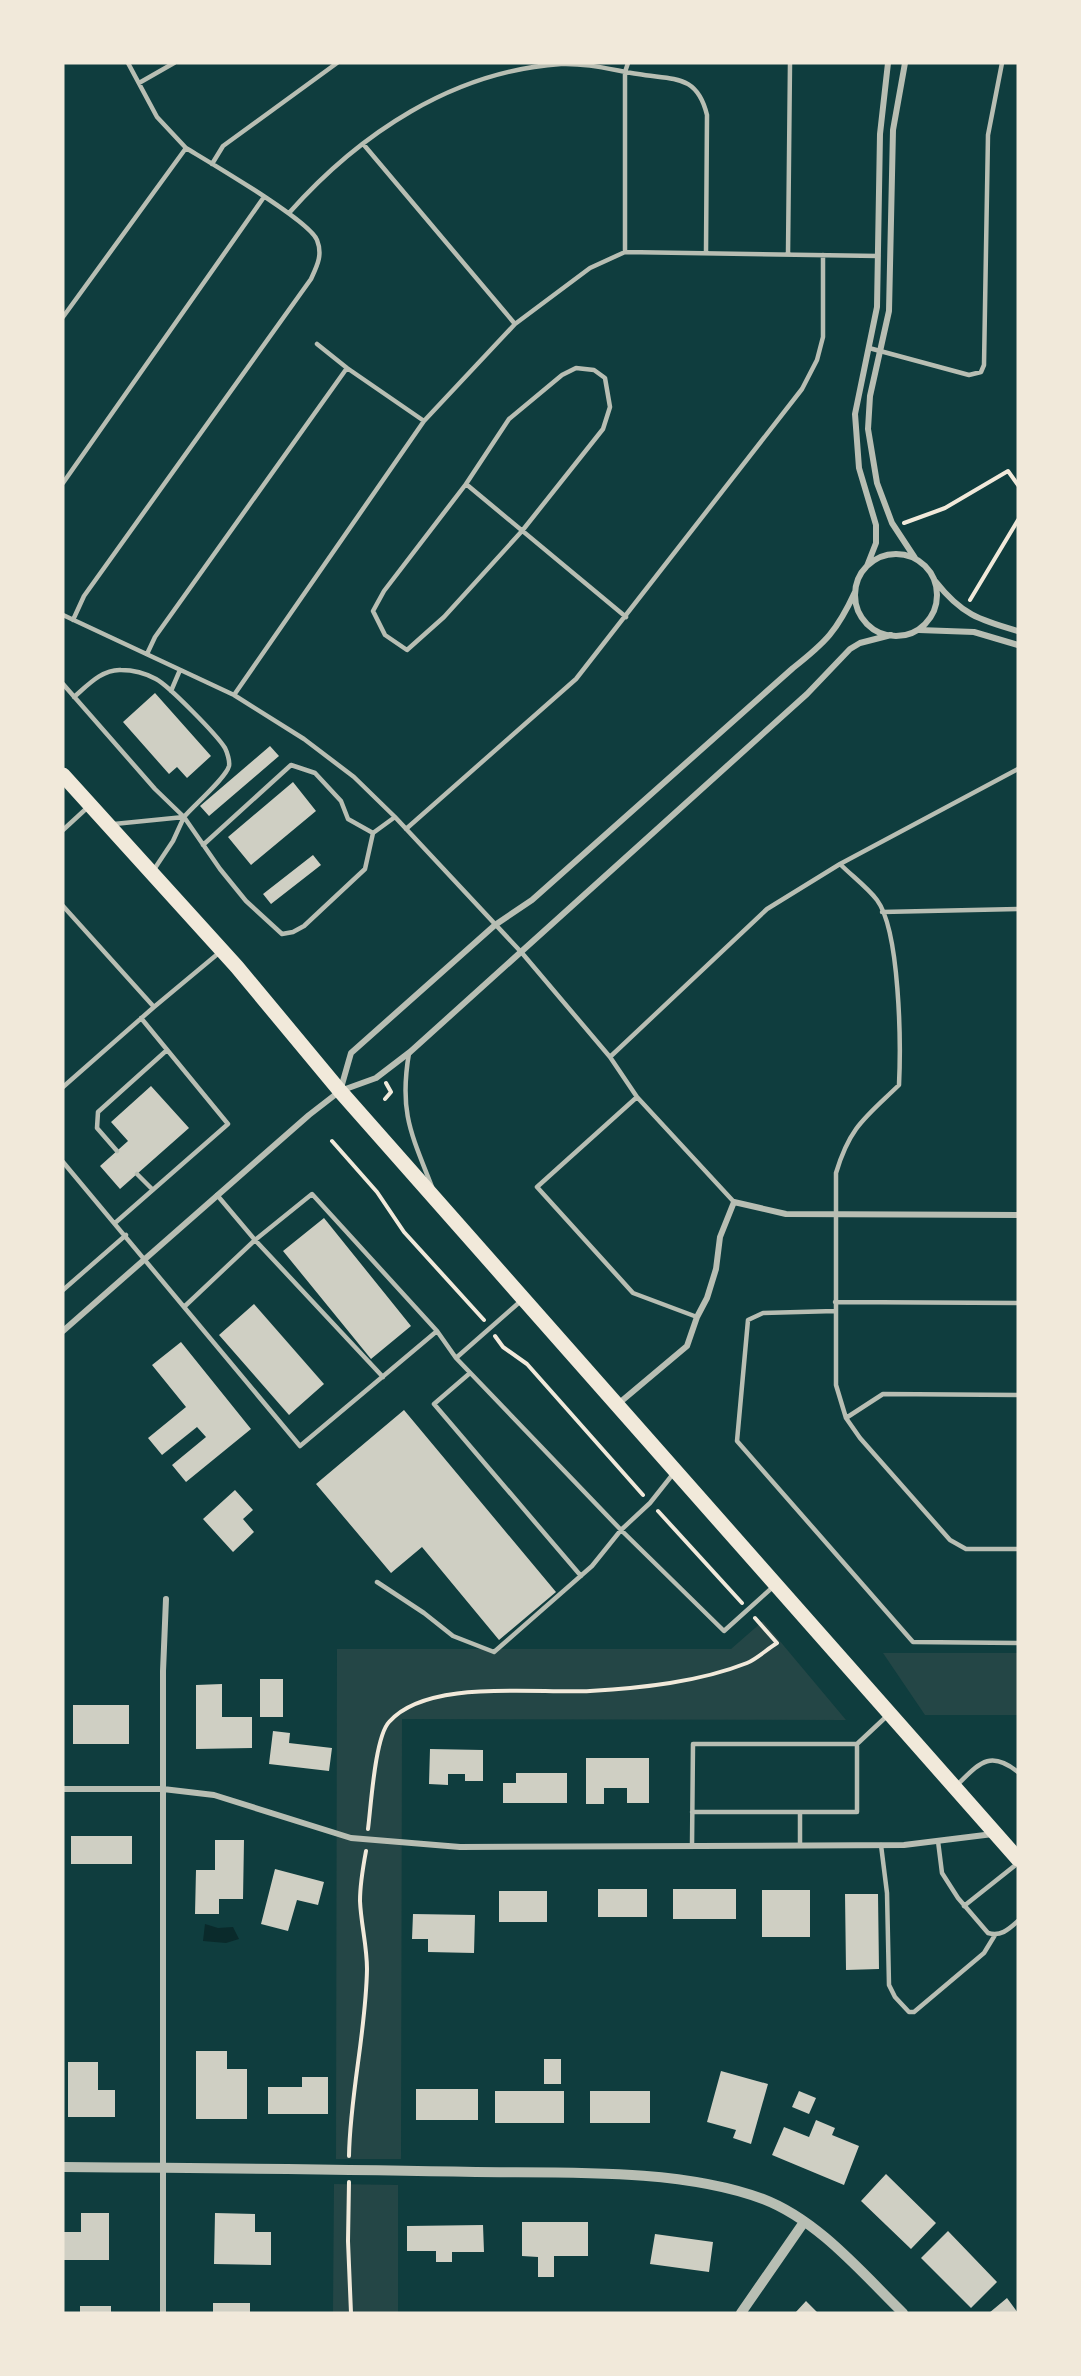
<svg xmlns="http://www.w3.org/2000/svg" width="1081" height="2376" font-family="Figtree,sans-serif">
  <rect width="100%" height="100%" fill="#0f3d3e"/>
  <!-- green -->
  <path fill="#244646" d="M763,1621L846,1720L402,1719L401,2159H336L337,1649H731Z
    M883,1653H1018V1715H925Z
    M334,2184L398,2185V2313H333Z"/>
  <!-- water -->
  <path fill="#0a2a2b" d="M205,1924L218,1928L233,1927L239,1939L226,1943L203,1941Z"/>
  <!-- building -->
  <path fill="#cfcfc3" d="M155,693L211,756L187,778L177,767L169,774L123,722Z
    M270,746L279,756L209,816L200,806Z
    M293,782L316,811L251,865L228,837Z
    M313,855L321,865L271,904L263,894Z
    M151,1086L189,1128L120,1189L100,1166L128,1141L111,1122Z
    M324,1218L411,1326L371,1359L283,1251Z
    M254,1304L324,1384L289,1415L219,1335Z
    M181,1342L251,1429L186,1482L172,1465L206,1437L197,1427L162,1455L148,1438L186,1407L152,1365Z
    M404,1410L556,1592L499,1640L422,1547L391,1573L316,1484Z
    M235,1490L253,1510L243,1519L254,1532L233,1552L203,1519Z
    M260,1679H283V1717H260Z
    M222,1684V1717H252V1748L196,1749V1685Z
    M73,1705H129V1744H73Z
    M273,1731L290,1733L289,1743L332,1748L329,1771L269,1764Z
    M430,1749L483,1750V1781H465V1774H448V1785L429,1784Z
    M586,1758H649V1803H627V1788H604V1804H586Z
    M516,1773H567V1803H503V1783H516Z
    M71,1836H132V1864H71Z
    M215,1840H244L243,1899H219V1914H195L196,1870H215Z
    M275,1869L324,1882L318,1905L297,1900L288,1931L261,1924Z
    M598,1889H647V1917H598Z
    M673,1889H736V1919H673Z
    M762,1890H810V1937H762Z
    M499,1891H547V1922H499Z
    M845,1894H878L879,1969L846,1970Z
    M413,1914L475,1915L474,1953L428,1952V1939H412Z
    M196,2051H227V2069H247V2119H196Z
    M544,2059H561V2084H544Z
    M68,2062H98V2090H115V2117H68Z
    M721,2071L768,2084L751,2144L733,2138L736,2130L707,2122Z
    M302,2077H328V2114H268V2087H302Z
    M416,2089H478V2120H416Z
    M495,2091H564V2123H495Z
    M590,2091H650V2123H590Z
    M799,2091L816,2098L809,2114L792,2107Z
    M816,2120L835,2128L832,2135L859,2146L844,2185L772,2155L784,2127L809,2137Z
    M886,2174L936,2223L911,2249L861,2201Z
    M81,2213H109V2260H63V2232H81Z
    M215,2213L255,2214V2232H271V2265L214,2264Z
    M522,2222H588V2256H554V2277H538V2257L522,2256Z
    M483,2225L484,2252H452V2262H436V2251H407V2226Z
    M948,2231L997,2282L971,2308L921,2258Z
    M655,2234L713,2242L709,2272L650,2264Z
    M1007,2298L1018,2313H989Z
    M806,2301L818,2313H795Z
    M213,2303H250V2313H213Z
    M80,2306H111V2313H80Z"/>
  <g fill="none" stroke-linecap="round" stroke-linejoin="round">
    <!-- path -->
    <path stroke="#f1e9da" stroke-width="4" d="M904,523L945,508L1008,471L1018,485
      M970,600L1018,520
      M385,1099L391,1092L386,1083
      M332,1141L377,1192L404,1232L484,1320
      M495,1336L503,1347L527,1364L643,1495
      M658,1511L742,1603
      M368,1829C371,1806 375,1737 389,1722C427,1678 537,1694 590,1691C642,1688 699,1682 747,1663C757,1659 767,1649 777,1643L755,1618
      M349,2156C350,2094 366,2032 367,1969C367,1946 361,1924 360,1901C360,1885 363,1867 366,1851
      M349,2182L348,2241L351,2313"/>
    <!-- service -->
    <path stroke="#b8beb3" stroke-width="4.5" d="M139,83L174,63
      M364,145L515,324
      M212,164L223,146L337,63
      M289,213C359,134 453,71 561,64C587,63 613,70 638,74C674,80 697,74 707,115L706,252
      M625,252V72L628,63
      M788,254L790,63
      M63,317L186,148L157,117L128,63
      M317,344L347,368
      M869,348L969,375L981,372L984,365L988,135L1002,63
      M63,483L264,197
      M466,484L509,419L562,375L576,368L594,370L605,378L610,407L603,429L522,531L444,617L407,650L385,635L373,611L384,591L466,484L626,617
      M63,615L234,695L304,739L354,777L395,817L522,953L610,1057L637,1097L734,1202
      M73,620L84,596L311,279C317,266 323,255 317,240C309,220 209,162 186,148
      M147,654L155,637L347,368L424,421
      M63,684L155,789L184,817L220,869L246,901L282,934L293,932L304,926L365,869L373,833L395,817
      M171,691L180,670
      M234,695L424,421L515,324L590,268L625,252L878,256
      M74,697C87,686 102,669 121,670C133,670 145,673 156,679C169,686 217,735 225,748C227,752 230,761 229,766C226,778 194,805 184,817
      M114,824L184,817L173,841L153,871
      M406,829L576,679L802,389L817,360L823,337V255
      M63,830L88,807
      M203,845L291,765L315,773L341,801L348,819L373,833
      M840,864C852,876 867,887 877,900C900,931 901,1044 899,1085C866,1117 850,1126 836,1173V1385L846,1418L860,1438L950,1540L966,1549H1018
      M63,906L154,1007L220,952
      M882,912L1018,909
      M409,1053C399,1112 411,1133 432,1187
      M610,1057L767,909L840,864L1018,769
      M63,1087L154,1007
      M637,1097L537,1187L633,1293L697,1317
      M117,1151L97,1128L98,1112L167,1050
      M63,1162L184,1307
      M137,1174L153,1190
      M217,1195L255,1240L312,1194L437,1331L456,1358L522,1300
      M115,1223L228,1124L141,1018
      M63,1290L126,1235
      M835,1302L1018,1303
      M835,1311L763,1313L748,1320L737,1441L913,1642L1018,1643
      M456,1358L621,1530L650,1503L673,1474
      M470,1373L434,1404L581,1576
      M383,1377L255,1240L184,1307L300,1446L437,1331
      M846,1418L883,1394L1018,1395
      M377,1582L424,1613L453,1636L494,1652L592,1566L621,1530L724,1631L774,1586
      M857,1744L888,1715
      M956,1786C979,1764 989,1749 1018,1772
      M692,1812H857V1744H693L692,1846
      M800,1812V1845
      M938,1841L942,1873L958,1898L988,1933C1001,1937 1009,1929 1018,1921
      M881,1845L887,1893L889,1985L895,1997L909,2012H914L984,1953L995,1935
      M964,1906L1018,1863"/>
    <!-- minor -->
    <path stroke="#b8beb3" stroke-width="6" d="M905,63L893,130L889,311L870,396L868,429L877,483L892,523L915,558
      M855 595a41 41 0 1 1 82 0a41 41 0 1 1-82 0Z
      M867,566L876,543V525L859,468L855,414L877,307L880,134L888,63
      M936,582C961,614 979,620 1018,631
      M919,630L974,632L1018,645
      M341,1088L351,1053L495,925L532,900L793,668C826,642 837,631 855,592
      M63,1331L309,1115L340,1091L376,1078L410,1052L807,694L850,649L860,643L891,635
      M618,1404L687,1346L697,1317L707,1298L716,1269L720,1237L734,1202L786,1214L1018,1215
      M63,1789H163L214,1795L351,1838L460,1847L904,1845L993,1834
      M163,2313V1671L166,1599"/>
    <!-- tertiary -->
    <path stroke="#b8beb3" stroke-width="10" d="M63,2167C201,2168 338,2169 476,2172C564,2173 681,2168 763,2199C818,2220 862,2273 903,2313
      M741,2313L804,2222"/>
    <!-- primary -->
    <path stroke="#f1e9da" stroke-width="15" d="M63,775L237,967L340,1091L1018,1859"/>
  </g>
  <!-- border -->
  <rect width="1081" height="2376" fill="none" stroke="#f1e9da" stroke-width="129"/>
</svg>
